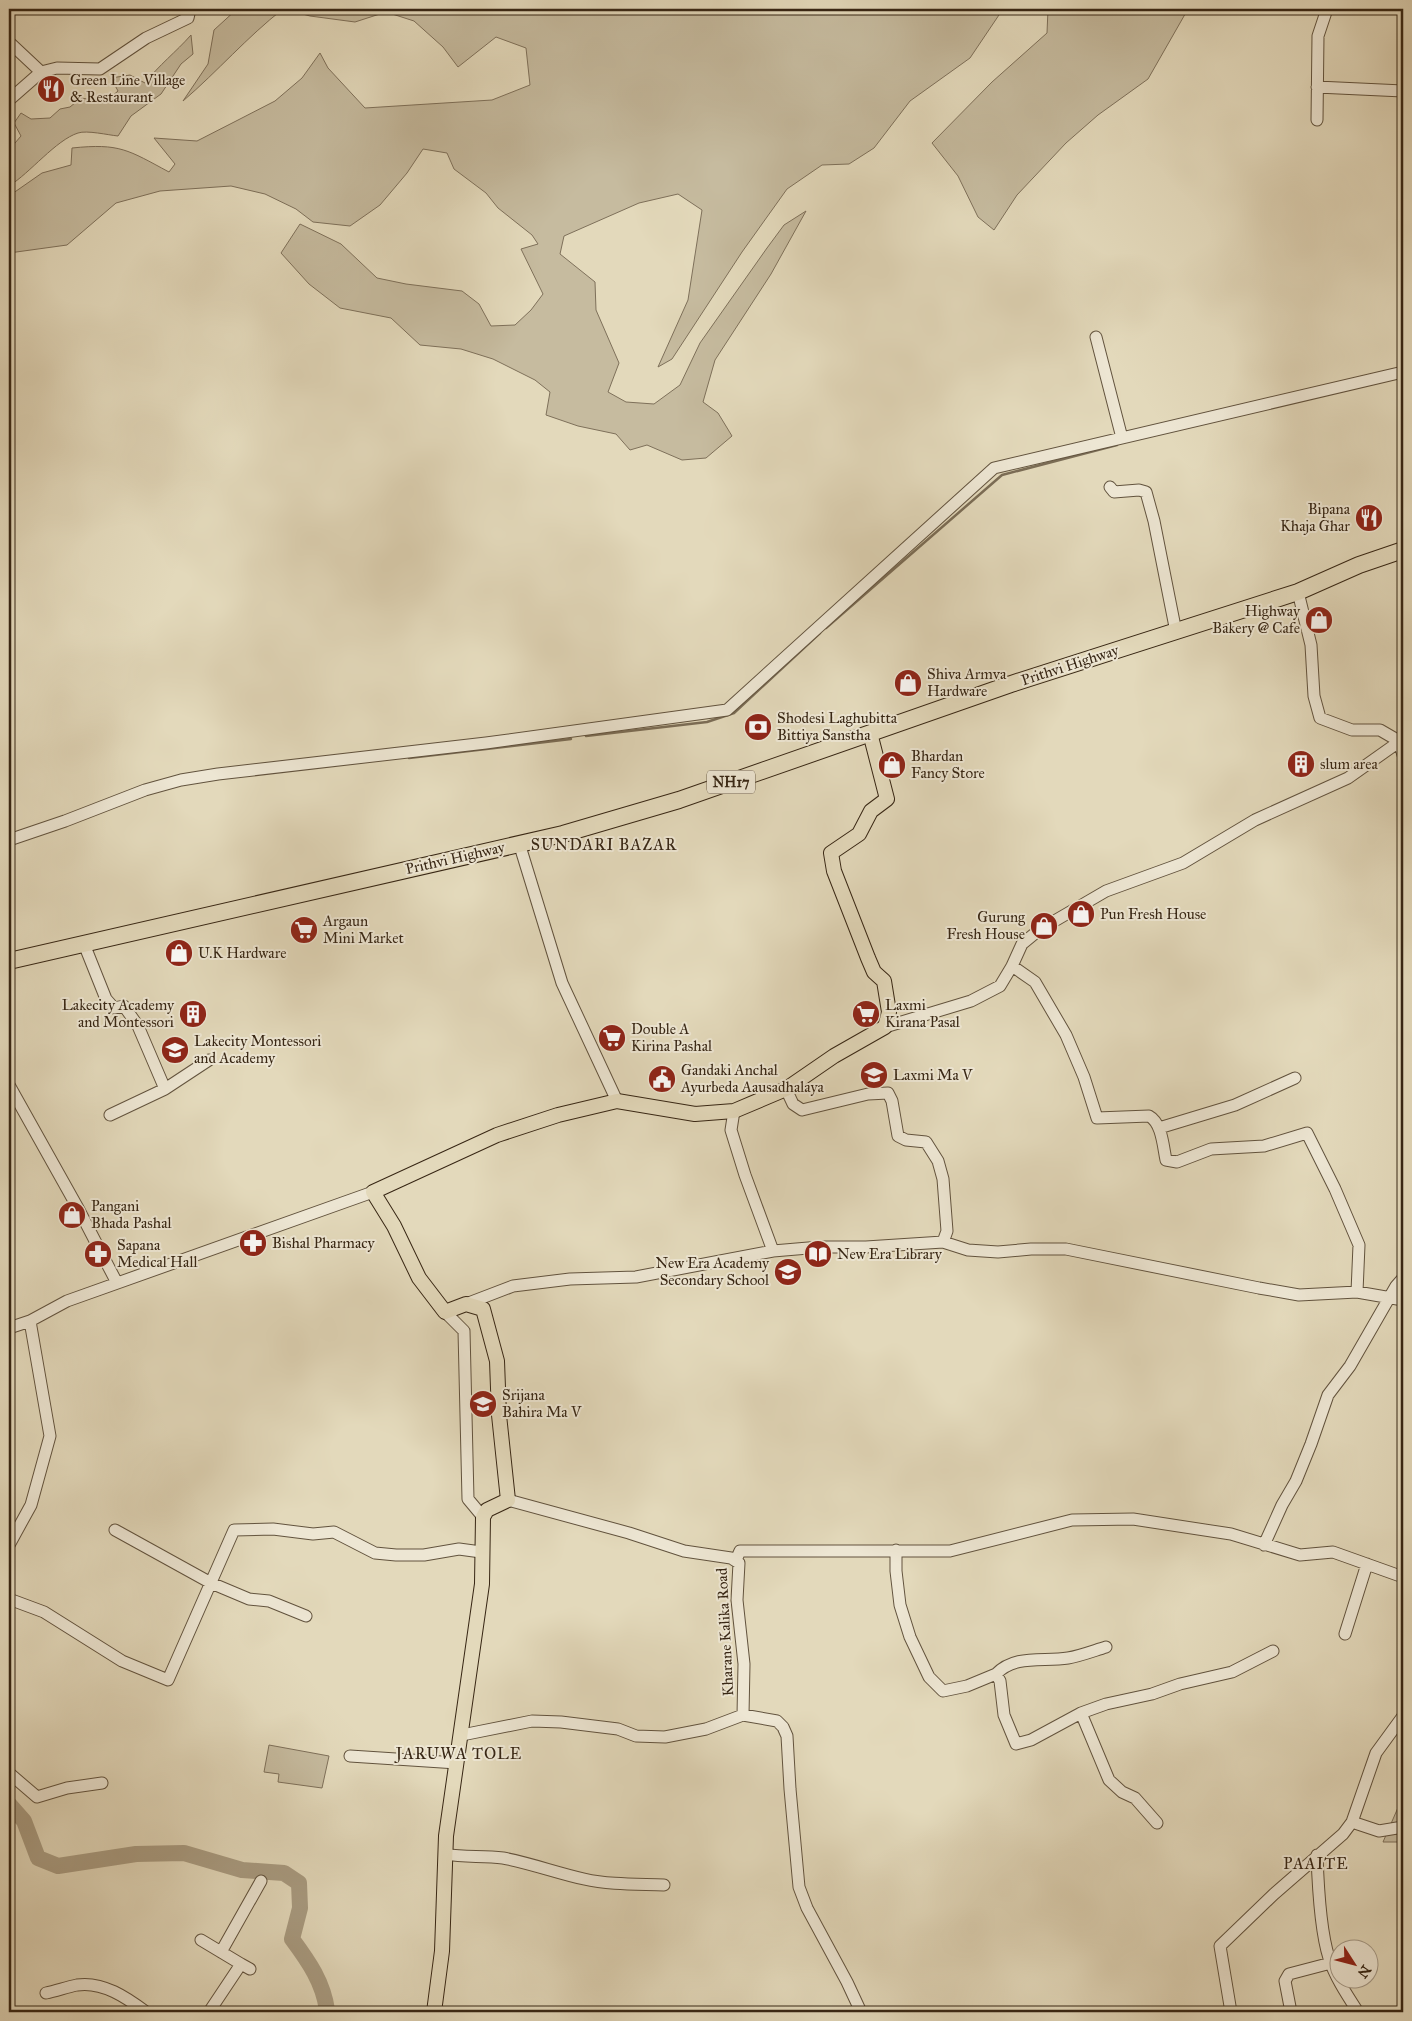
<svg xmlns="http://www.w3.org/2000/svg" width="1412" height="2021" font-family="'IM FELL Great Primer',serif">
  <rect width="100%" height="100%" fill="#e3d9bb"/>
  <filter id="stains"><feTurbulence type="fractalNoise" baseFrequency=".004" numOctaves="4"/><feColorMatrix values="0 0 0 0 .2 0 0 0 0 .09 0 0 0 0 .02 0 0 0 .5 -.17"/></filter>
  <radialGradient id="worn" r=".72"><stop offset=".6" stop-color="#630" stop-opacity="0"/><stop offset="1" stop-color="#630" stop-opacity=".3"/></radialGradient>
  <!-- green -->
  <path fill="#c6bb9f" stroke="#7e705a" d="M237,9H283C247,37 218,71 183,101L208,64L214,30Z
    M284,9H1003L970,58L910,101L874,148L849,164L822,165L787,189L742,252L672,359L658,367L688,300L702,210L678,194L639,203L564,236L560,254L595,282L596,310L619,363L608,392L626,402L654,404L680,385L700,343L767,248L784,225L806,211L771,274L715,360L703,402L718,413L732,436L706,458L682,460L647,445L630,450L616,434L578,426L546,415L550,392L535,380L493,359L461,349L420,345L391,318L340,308L309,284L281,253L300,224L341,244L377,278L406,284L462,291L479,304L491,326L515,325L531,310L543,294L521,249L538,244L532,235L498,208L486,193L454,169L447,153L423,149L407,173L380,205L350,226L313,222L296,209L265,194L231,186L160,191L116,203L67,245L9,253V196L42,173L71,165L72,148C120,143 128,150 169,172L175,164L154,138L197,141L240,119L275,101L302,78L320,53L328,68L365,108L492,100L530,85L526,48L496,37L458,67L443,47L414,21L386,12L355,22L310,16Z
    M1048,9H1188L1148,79L1098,115L1066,143L1017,195L994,230L978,217L958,176L932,143L992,82L1047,33Z
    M191,35L193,54L181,64L161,94L131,116L118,136C108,135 87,130 78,133C56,140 30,173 9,186V150L21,136L14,123L21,113L31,119L50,118L60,109L70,107L81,98L105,102L118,91L111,78L130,75L145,83C159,65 176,52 191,35Z
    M269,1745L329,1756L322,1788L278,1782L279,1774L264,1772Z
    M1403,1802V1842H1383L1400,1803Z"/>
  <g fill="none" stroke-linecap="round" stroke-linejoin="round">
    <!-- stream -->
    <path stroke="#7b6d56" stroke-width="2.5" d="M826,628L1002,475L1117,445
      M586,736L707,722L734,713L820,633
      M409,758L571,739"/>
    <!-- river -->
    <path stroke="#a99c82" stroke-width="16" d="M9,1804L24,1821L38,1858L58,1866L136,1854L184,1853L242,1870L284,1873L299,1883L300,1908L292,1939C309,1962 323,1982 327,2010L325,2012"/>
    <defs>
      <path id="minor" d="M9,42L41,72
        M1317,87L1403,91
        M9,100L41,72L57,68L100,69L146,38L188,18L190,9
        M1317,120L1318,36L1327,9
        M1096,337L1122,438
        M1110,487L1114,492L1139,490L1146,492L1154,521L1176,632
        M1298,592L1311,645L1314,696L1320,718L1352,730H1380L1399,741L1403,755
        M9,840L65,821L145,790L181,780L218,774L486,743L727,710L994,468L1403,372
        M519,843L562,983L617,1101
        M84,944L106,999L114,1008L124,1006L138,1026L165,1089L209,1060
        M1012,966L1035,982L1066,1035L1084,1077L1097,1118L1149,1116C1162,1123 1163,1146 1166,1160L1177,1162L1211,1149L1264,1146L1307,1133L1335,1189L1359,1245L1357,1292
        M885,1027L971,1001L1000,986L1012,966L1022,944L1039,930L1106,891L1183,863L1255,820L1348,778L1403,739
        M9,1085L79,1210L117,1283
        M786,1089L793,1104L802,1110L868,1094L888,1093L892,1101L898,1136L906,1140L926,1142L938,1161L943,1179L947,1231L943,1242
        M734,1111L731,1130L745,1175L773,1251
        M110,1115L165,1089
        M1159,1128L1235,1105L1295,1078
        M466,1304L513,1286L570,1279L636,1277L773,1251L820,1247H866L943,1242L968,1250L998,1252L1031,1249H1066L1259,1288L1299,1295L1357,1292L1403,1300
        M445,1312L464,1331L468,1499L483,1517
        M9,1328L30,1321
        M508,1500L629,1533L684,1551L731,1558L739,1563L737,1600L744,1664L743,1715L777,1721L783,1727L787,1736L790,1789L799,1887L807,1908L847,1982L861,2012
        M115,1530L211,1583L249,1599L269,1601L306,1616
        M9,1545L31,1505L50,1436L30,1321L67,1301L373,1192
        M1264,1545L1282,1505L1296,1481L1311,1444L1328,1395L1350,1366L1396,1286L1403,1278
        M896,1550V1571L900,1605L910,1637L929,1677L943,1691L967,1686L996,1674L1000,1681L1004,1715L1016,1744L1031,1740L1081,1713L1109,1780L1122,1792L1135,1798L1157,1823
        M736,1560L740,1551H950L1072,1520L1133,1519L1231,1534L1300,1555L1333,1552L1403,1577
        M9,1599L44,1612L122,1661L168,1680L234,1530L273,1529L313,1534L334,1532L375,1553L396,1555H424L459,1549L481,1552
        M1345,1634L1367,1564
        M996,1674C1015,1654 1043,1662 1068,1658C1080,1656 1093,1651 1106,1647
        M1081,1713L1106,1704L1152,1694L1180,1684L1232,1672L1273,1651
        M462,1735L532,1721L561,1722L618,1729L636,1736L665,1737L706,1729L743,1715
        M350,1756L457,1763
        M9,1773L37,1797L67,1788L102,1783
        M1352,1822L1379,1831L1403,1827
        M446,1854C464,1858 483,1855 503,1858C530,1863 557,1873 584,1879C610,1885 637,1884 664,1885
        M1317,1855C1318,1885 1320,1930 1329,1958C1335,1977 1347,1995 1358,2012
        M201,1940L241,1964
        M221,1952L261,1881
        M46,1993C56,1991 67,1987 77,1985C103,1981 127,1998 146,2012
        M209,2012L241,1964L250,1969
        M1231,2012L1220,1946L1274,1894L1343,1834L1352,1822L1376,1753L1403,1716
        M1291,2012L1285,1981L1289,1974L1331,1963"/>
      <path id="major" d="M434,2012L442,1951L446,1836L482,1584L483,1517L487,1510L508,1500L499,1415L497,1361L483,1309L466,1304L445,1312L419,1278L394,1226L373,1192L497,1135L558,1115L617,1101L695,1114L734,1111L786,1089L834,1056L885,1027L889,1012L884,981L874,972L868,958L834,871L831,853L859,834L871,811L887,799L870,733"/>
      <path id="highway" d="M9,961L563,834L679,800L1011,684L1298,592L1359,565L1403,550"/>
    </defs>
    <!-- minor casing -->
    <use href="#minor" stroke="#62533e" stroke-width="13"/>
    <!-- major casing -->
    <use href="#major" stroke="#372614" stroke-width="16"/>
    <!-- highway casing -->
    <use href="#highway" stroke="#372614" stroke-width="18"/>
    <!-- minor -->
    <use href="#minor" stroke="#ede6d3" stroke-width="11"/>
    <!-- major -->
    <use href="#major" stroke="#e3d9bb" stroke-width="14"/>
    <!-- highway -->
    <use href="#highway" stroke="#e3d9bb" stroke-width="16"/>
  </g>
  <!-- icons -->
  <defs>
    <symbol id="restaurant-disc" viewBox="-11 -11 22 22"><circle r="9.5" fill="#8f2418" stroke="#ede6d3"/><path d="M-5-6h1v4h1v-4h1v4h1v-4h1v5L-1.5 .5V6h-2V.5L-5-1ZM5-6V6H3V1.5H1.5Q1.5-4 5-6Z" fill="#fff"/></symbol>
    <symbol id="shop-disc" viewBox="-11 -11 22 22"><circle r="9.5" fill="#8f2418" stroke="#ede6d3"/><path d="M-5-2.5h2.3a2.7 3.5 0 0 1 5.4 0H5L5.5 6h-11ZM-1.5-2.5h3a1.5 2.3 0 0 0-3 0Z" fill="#fff"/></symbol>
    <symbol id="bank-disc" viewBox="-11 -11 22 22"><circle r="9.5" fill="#8f2418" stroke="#ede6d3"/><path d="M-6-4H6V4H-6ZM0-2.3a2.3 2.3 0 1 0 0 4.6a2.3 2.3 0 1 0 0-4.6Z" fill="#fff"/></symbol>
    <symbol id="building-disc" viewBox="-11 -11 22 22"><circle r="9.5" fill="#8f2418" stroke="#ede6d3"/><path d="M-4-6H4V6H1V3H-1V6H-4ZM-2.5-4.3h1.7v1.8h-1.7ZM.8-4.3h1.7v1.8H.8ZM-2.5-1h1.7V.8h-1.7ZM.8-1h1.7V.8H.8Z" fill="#fff"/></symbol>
    <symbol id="supermarket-disc" viewBox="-11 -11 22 22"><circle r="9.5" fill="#8f2418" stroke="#ede6d3"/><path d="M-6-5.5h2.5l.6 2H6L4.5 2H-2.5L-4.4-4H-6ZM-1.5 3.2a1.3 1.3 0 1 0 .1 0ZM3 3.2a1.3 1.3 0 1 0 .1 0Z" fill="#fff"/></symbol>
    <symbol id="school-disc" viewBox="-11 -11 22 22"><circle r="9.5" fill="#8f2418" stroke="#ede6d3"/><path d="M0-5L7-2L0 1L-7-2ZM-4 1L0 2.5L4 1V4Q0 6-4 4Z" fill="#fff"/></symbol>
    <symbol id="civic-disc" viewBox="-11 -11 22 22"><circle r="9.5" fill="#8f2418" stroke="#ede6d3"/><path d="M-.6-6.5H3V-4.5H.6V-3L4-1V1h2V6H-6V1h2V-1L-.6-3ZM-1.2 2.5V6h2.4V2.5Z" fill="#fff"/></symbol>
    <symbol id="pharmacy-disc" viewBox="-11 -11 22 22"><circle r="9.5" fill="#8f2418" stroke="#ede6d3"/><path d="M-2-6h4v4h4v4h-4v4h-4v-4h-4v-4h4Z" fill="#fff"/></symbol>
    <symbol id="library-disc" viewBox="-11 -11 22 22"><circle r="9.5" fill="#8f2418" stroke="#ede6d3"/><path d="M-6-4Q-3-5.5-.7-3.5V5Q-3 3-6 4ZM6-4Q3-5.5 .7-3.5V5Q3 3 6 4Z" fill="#fff"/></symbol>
  </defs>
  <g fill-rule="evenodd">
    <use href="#restaurant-disc" x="35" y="73" width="32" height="32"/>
    <use href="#restaurant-disc" x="1353" y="502" width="32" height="32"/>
    <use href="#shop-disc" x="1303" y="604" width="32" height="32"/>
    <use href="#shop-disc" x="892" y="667" width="32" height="32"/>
    <use href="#bank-disc" x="742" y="711" width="32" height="32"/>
    <use href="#building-disc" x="1285" y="748" width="32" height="32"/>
    <use href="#shop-disc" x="876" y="749" width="32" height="32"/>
    <use href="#shop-disc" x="1065" y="898" width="32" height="32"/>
    <use href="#shop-disc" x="1028" y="910" width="32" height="32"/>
    <use href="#supermarket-disc" x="288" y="914" width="32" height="32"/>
    <use href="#shop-disc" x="163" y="937" width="32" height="32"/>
    <use href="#building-disc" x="177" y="998" width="32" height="32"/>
    <use href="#supermarket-disc" x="850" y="998" width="32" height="32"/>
    <use href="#supermarket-disc" x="596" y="1022" width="32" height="32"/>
    <use href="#school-disc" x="159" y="1034" width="32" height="32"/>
    <use href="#school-disc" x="858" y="1059" width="32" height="32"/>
    <use href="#civic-disc" x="646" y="1063" width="32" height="32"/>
    <use href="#shop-disc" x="56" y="1199" width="32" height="32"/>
    <use href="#pharmacy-disc" x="237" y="1227" width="32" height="32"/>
    <use href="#pharmacy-disc" x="82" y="1238" width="32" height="32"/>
    <use href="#library-disc" x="802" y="1238" width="32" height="32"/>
    <use href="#school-disc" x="772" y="1256" width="32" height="32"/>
    <use href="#school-disc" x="467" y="1388" width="32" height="32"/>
  </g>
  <g text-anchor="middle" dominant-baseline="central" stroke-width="4" stroke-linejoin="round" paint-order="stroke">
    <!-- shield labels -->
    <rect fill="#ede6d3" stroke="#6e604d" stroke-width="1" x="707" y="770.5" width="48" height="23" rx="4"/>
    <g font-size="14" font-weight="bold" fill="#372614">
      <text x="731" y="782">NH17</text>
    </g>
    <!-- poi labels -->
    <g font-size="15" fill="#372614" stroke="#ede6d3" text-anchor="start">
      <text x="70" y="80">Green Line Village<tspan x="70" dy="17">&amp; Restaurant</tspan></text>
      <text x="1350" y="509" text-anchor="end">Bipana<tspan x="1350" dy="17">Khaja Ghar</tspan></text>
      <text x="1300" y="611" text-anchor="end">Highway<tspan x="1300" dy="17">Bakery @ Cafe</tspan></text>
      <text x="927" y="674">Shiva Armva<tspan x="927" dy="17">Hardware</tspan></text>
      <text x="777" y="718">Shodesi Laghubitta<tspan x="777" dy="17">Bittiya Sanstha</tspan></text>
      <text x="911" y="756">Bhardan<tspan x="911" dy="17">Fancy Store</tspan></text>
      <text x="1320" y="764">slum area</text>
      <text x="1100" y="914">Pun Fresh House</text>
      <text x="1025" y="917" text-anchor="end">Gurung<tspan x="1025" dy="17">Fresh House</tspan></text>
      <text x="323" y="921">Argaun<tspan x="323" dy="17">Mini Market</tspan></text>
      <text x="198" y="953">U.K Hardware</text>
      <text x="174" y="1005" text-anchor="end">Lakecity Academy<tspan x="174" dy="17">and Montessori</tspan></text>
      <text x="885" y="1005">Laxmi<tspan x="885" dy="17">Kirana Pasal</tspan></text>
      <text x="631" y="1029">Double A<tspan x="631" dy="17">Kirina Pashal</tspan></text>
      <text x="194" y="1041">Lakecity Montessori<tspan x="194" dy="17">and Academy</tspan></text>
      <text x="681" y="1070">Gandaki Anchal<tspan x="681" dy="17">Ayurbeda Aausadhalaya</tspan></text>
      <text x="893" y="1075">Laxmi Ma V</text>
      <text x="91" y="1206">Pangani<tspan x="91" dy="17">Bhada Pashal</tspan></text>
      <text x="272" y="1243">Bishal Pharmacy</text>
      <text x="117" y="1245">Sapana<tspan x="117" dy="17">Medical Hall</tspan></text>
      <text x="837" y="1254">New Era Library</text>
      <text x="769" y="1263" text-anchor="end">New Era Academy<tspan x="769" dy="17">Secondary School</tspan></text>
      <text x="502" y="1395">Srijana<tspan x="502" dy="17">Bahira Ma V</tspan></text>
    </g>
    <!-- street labels -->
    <g font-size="15" fill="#372614" stroke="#ede6d3">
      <text transform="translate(1070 665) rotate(-18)">Prithvi Highway</text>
      <text transform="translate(455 858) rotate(-13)">Prithvi Highway</text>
      <text transform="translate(725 1632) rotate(-93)">Kharane Kalika Road</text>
    </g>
    <!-- neighbourhood labels -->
    <g font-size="16" letter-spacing="1" fill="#372614" stroke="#ede6d3">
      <text x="604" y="844">SUNDARI BAZAR</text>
      <text x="459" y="1753">JARUWA TOLE</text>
      <text x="1316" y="1863">PAAITE</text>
    </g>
  </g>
  <!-- margin -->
  <rect width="1412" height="2021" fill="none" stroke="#e3d9bb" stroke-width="30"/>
  <rect x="10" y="10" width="1392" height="2001" fill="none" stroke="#372614" stroke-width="2.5"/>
  <rect x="15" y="15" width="1382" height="1991" fill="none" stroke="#372614"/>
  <!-- north arrow -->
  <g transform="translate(1354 1964) rotate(126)"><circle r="24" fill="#ede6d3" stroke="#a49987"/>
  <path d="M0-4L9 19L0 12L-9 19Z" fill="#8f2418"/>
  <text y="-8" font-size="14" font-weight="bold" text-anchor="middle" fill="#372614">N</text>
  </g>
  <rect width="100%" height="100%" filter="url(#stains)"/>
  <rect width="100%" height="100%" fill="url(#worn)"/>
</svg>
